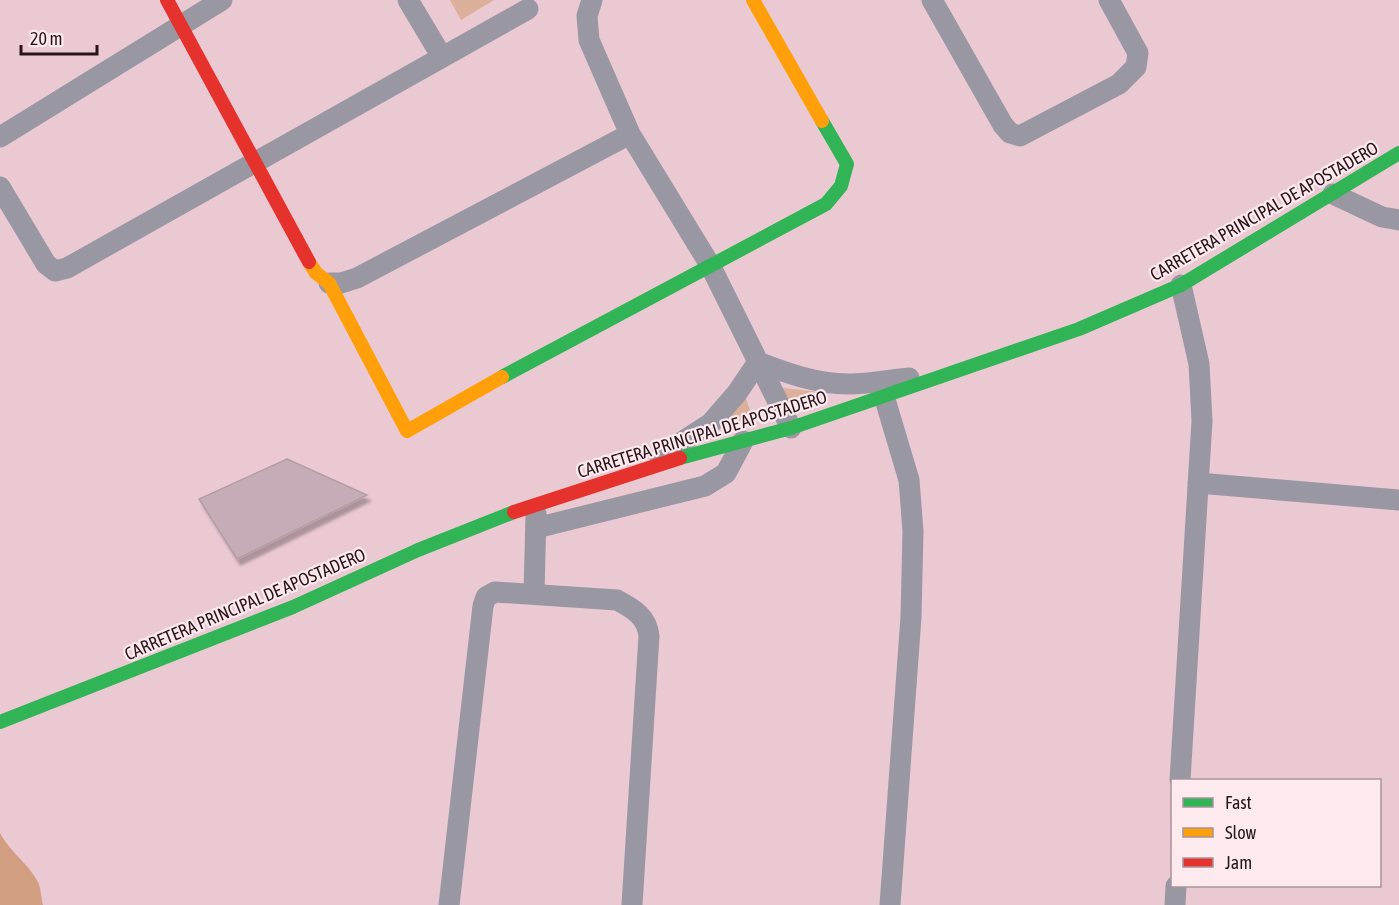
<svg xmlns="http://www.w3.org/2000/svg" width="1399" height="905" font-family="'Asap Condensed',sans-serif">
  <defs>
    <filter id="shadow"><feDropShadow dx="3.5" dy="6" stdDeviation="1.5" flood-color="#0004"/></filter>
  </defs>
  <rect width="100%" height="100%" fill="#ebc9d2"/>
  <!-- green -->
  <path fill="#dbaf9a" d="M450,0H494L461,20Z
    M783,388L829,393L790,407Z
    M745,396L753,418L720,429Z"/>
  <!-- forest -->
  <path fill="#d29e81" d="M0,833C9,851 28,863 38,882C41,888 41,898 43,905H0Z"/>
  <!-- building -->
  <path fill="#c5acb6" stroke="#b59ca7" stroke-width="1.5" filter="url(#shadow)" d="M287,459L367,495L237,559L199,499Z"/>
  <g fill="none" stroke-linecap="round" stroke-linejoin="round">
    <!-- street -->
    <path stroke="#9997a2" stroke-width="21" d="M408,0L442,57
      M592,0L587,16L589,40L630,134L710,265L791,428
      M932,0L1003,125L1010,133L1020,136L1119,84L1136,67L1138,53L1109,0
      M0,137L222,0
      M0,187L46,264L55,271L67,268L528,9
      M1333,194L1382,217L1399,220
      M329,283H341L357,278L630,134
      M884,396L909,480L913,531L911,617L890,905
      M660,456L711,423L737,393L758,362C786,373 817,384 848,384C868,384 889,380 909,378
      M1198,483L1399,500
      M536,528L705,486L726,473L743,441
      M534,594L536,514
      M1180,780L1202,421L1199,364L1181,285
      M449,905L483,606L486,597L495,592L617,600C634,609 647,617 649,636L632,905
      M1175,905L1176,886"/>
    <!-- fast -->
    <path stroke="#30b455" stroke-width="14" d="M502,377L826,204L841,186L847,164L822,121
      M680,458L791,428L1079,329L1181,285L1399,153
      M0,722L293,607L418,550L514,512"/>
    <!-- slow -->
    <path stroke="#ff9f0a" stroke-width="14" d="M753,0L822,121
      M309,262L316,273L329,283L407,431L502,377"/>
    <!-- jam -->
    <path stroke="#e5322d" stroke-width="14" d="M167,0L309,262
      M514,512L680,458"/>
  </g>
  <g text-anchor="middle" dominant-baseline="central" stroke-width="4.5" stroke-linejoin="round" paint-order="stroke">
    <!-- street labels -->
    <g font-size="18" fill="#29141a" stroke="#fdeaef">
      <text transform="translate(1264 211) rotate(-30)">CARRETERA PRINCIPAL DE APOSTADERO</text>
      <text transform="translate(702 434) rotate(-17)">CARRETERA PRINCIPAL DE APOSTADERO</text>
      <text transform="translate(245 604) rotate(-23)">CARRETERA PRINCIPAL DE APOSTADERO</text>
    </g>
  </g>
  <!-- legend -->
  <rect x="1171" y="779" width="210" height="108" fill="#fdeaef" stroke="#a8949a" stroke-width="1.5"/>
  <rect x="1183" y="798" width="30" height="9" fill="#30b455" stroke="#a8949a" stroke-width="1.5"/>
  <text x="1225" y="809" font-size="18" fill="#29141a">Fast</text>
  <rect x="1183" y="828" width="30" height="9" fill="#ff9f0a" stroke="#a8949a" stroke-width="1.5"/>
  <text x="1225" y="839" font-size="18" fill="#29141a">Slow</text>
  <rect x="1183" y="858" width="30" height="9" fill="#e5322d" stroke="#a8949a" stroke-width="1.5"/>
  <text x="1225" y="869" font-size="18" fill="#29141a">Jam</text>
  <!-- scale -->
  <path d="M21 45v9h76v-9" fill="none" stroke="#29141a" stroke-width="3"/>
  <text x="30" y="45" font-size="18" fill="#29141a" stroke="#fdeaef" stroke-width="4.5" paint-order="stroke">20 m</text>
</svg>
